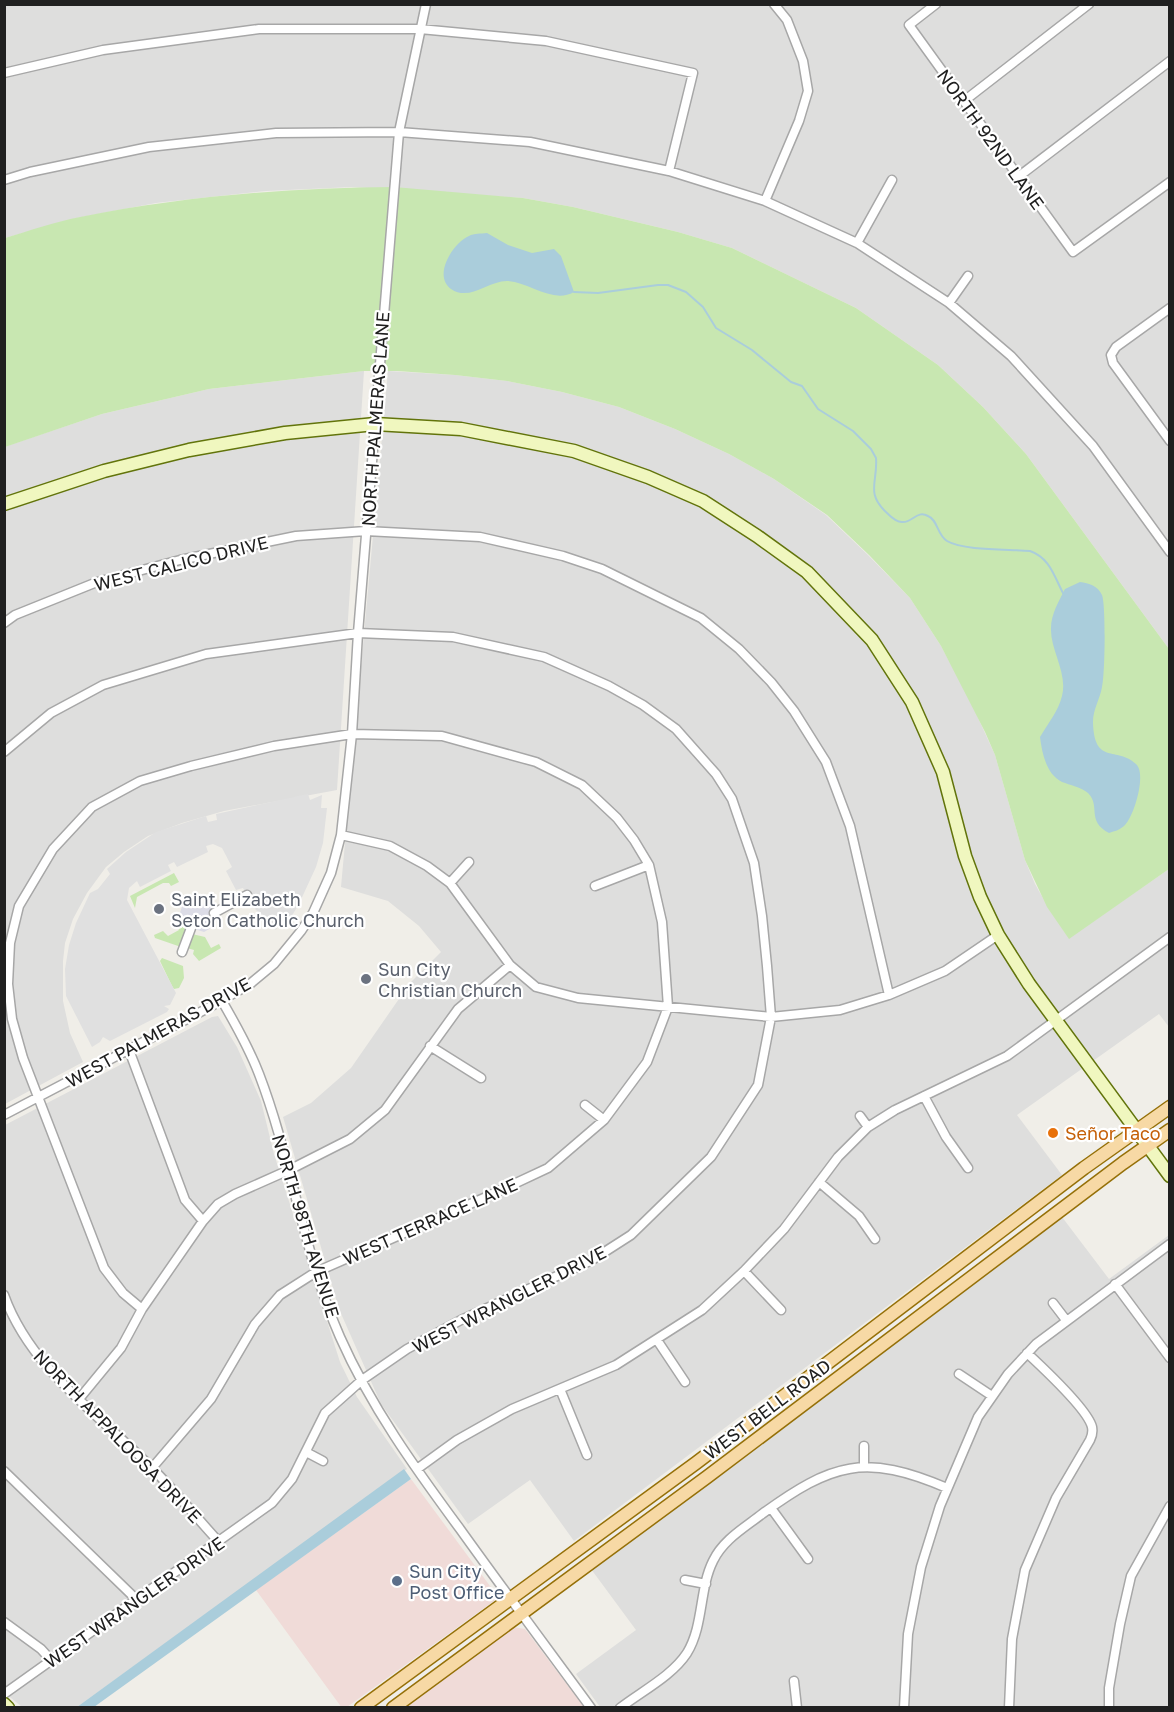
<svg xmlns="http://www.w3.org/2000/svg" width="1174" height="1712" font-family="'Golos Text',sans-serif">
  <rect width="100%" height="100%" fill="#f0eee8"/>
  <!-- residential -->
  <path fill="#dededd" d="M5,5H1169V649L1026,454L983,407L938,365L856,308L732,248L678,232L573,207L523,198L352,187L266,191L156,203L77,218L5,238Z
    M364,371L337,790L224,811L182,823L148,836L124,852L106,867L87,893L73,919L65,943L63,961V1001L70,1033L83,1062L5,1104L4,447L102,414L209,389Z
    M388,371L455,375L507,381L562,392L619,407L675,429L729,454L774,479L826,515L868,555L910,598L941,646L969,698L995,755L1025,860L1035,884L1048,907L1069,938L1169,869V1027L1159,1014L1017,1115L1062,1175L574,1541L530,1480L468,1524L381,1404L339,1309L283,1117L311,1103L351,1068L410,983L441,952L419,926L388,901L341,887Z
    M218,1016L237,1047L261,1101L274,1154L340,1362L357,1397L407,1469L77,1707H22L5,1693V1125L212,1017Z
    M1062,1217L1109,1279L1169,1235V1707H600L576,1674L636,1630L591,1569Z"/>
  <!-- commercial -->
  <path fill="#f0dbd8" d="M411,1479L490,1586L494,1590V1601L347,1707L342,1708L256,1590Z
    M513,1627L525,1629L584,1707L405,1708Z"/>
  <!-- grass -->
  <path fill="#c8e7b1" d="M394,187L523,198L573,207L678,232L732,248L856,308L938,365L983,407L1026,454L1169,649V869L1069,939L1047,907L1025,860L995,755L985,732L941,646L910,598L869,555L827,515L774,479L729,454L675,429L619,407L562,392L507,381L455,375L397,371H364L209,389L102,414L5,447V238C29,231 54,222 80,217C185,196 287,188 394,187Z
    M174,873L179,882L171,886L169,883H163L137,897L135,908L130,896Z
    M179,924L188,927L181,947L155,938L154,935L163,931L168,936L179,930L177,925Z
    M192,934L205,937L211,948L219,944L221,948L199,961L193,954L194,950L187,948Z
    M162,958L183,966L184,978L179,988L174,989L172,986L160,961Z"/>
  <!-- parking -->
  <path fill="#e0e0e0" d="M308,794L310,800L322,795L321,808H327L323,843L316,867L298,906L289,920L283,915L276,930L254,908L243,888L236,890L226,871L232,867L222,848L213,844L206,846L208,852L177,867L174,862L168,865L171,871L140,887L137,881L129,888L127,900L176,993L170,1005L164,1006L169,1009L167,1012L110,1041L103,1037L100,1042L92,1047L66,996L65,969L69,945L76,923L90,893L98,889L110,874L107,869L126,852L156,832L206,816L208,822L217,820L216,814Z"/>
  <!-- plaza -->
  <path fill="#dcdce6" d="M191,897L194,903L211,907L217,920L209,925L211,928L204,932L179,924L177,921L184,901Z"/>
  <!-- water -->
  <path fill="#aacddb" d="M487,233L508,245L532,253L554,249L561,256L574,292C553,304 531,283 508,281C489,280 470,302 451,289C432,275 454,242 469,236C474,233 481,234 487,233Z
    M1080,582C1089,583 1098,586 1102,595C1106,605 1105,675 1102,687C1100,699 1093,709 1093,722C1094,767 1118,745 1137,765C1146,776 1134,816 1125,825C1120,830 1115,831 1109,833C1086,821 1101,806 1088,793C1081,787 1070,785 1062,782C1046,774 1042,753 1040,737C1048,723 1058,712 1062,696C1068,673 1050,650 1051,628C1051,614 1059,601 1065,589Z
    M404,1469L411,1479L94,1707H77Z"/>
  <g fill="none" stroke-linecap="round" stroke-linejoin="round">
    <!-- stream -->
    <path stroke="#aacddb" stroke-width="2" d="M574,292L598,293L658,285H668L686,292L703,307L716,328L752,350L791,382L802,386L818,409L853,431L871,449L876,458C878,482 865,493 887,513C891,517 897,523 903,522C913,522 917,510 928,516C938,520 937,535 947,541C964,551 1010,549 1030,551C1050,558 1054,576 1063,593"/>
    <defs>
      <path id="street" d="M936,4L909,25L1073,252L1170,182
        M4,73L103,50L259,29H420L546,41L693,73L669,171
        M964,101L1089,4
        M1018,177L1170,61
        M4,180L30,172L149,147L276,133L399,132L530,142L669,171L765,201L857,243L949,303L1011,356L1093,446L1170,552
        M765,201L799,121L808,91L803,61L787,20L774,4
        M857,243L892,180
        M949,303L968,276
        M1170,308L1116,347L1111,355L1113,363L1170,441
        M4,623L15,615L97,582L180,560L296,536L366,531L480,537L563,556L602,569L701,618L739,649L771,682L794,711L826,762L850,826L889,995
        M4,752L51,713L103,685L206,654L358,633L453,637L544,657L609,686L643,705L676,729L716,774L732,799L754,863L762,916L767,966L771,1017L758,1085L711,1157L631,1235L592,1260L461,1320L407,1349L362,1380L325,1413L292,1479L272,1503L4,1694
        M341,835L390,846L427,866L450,883L510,965L536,987L578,998L771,1017L840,1010L889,995L945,971L998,935
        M450,883L469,862
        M595,886L649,865
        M214,913L247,895
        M182,952L191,928
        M222,1001C236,1025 249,1048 259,1074C292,1160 303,1253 340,1337C371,1407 415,1468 460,1529C503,1589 547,1648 591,1708
        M430,1046L481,1078
        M129,1050L185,1200L203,1221
        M924,1096L946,1137L968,1168
        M585,1105L604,1120
        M4,1115L208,1008L250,984L274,964L301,931L313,913L331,873L341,835L352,734L358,633L399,132L426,4
        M860,1116L868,1127
        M819,1182L859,1216L875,1239
        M744,1271L781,1310
        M1115,1284L1170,1358
        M4,1295C30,1368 99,1415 151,1467C175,1491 196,1517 219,1542
        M1053,1303L1066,1320
        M142,1309L123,1293L104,1268L23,1058L12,1019L8,984L10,943L19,906L53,849L92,807L140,781L191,766L274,746L352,734L442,736L536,762L582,785L617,818L634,840L649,865L662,922L668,1007L647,1062L604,1120L548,1168L486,1197L316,1272L280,1295L255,1324L211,1399L152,1468
        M657,1340L685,1382
        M959,1374L992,1396
        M560,1389L587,1455
        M79,1399L121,1348L142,1309L203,1221L218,1204L235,1194L289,1170L350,1139L385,1110L458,1009L510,965
        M864,1446V1467
        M306,1452L323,1461
        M417,1469L457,1440L512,1409L616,1365L702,1310L744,1271L784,1229L838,1157L868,1127L895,1110L1007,1056L1170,937
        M4,1471L137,1600
        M771,1508L808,1559
        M685,1580L706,1584
        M4,1622L41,1649L51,1660
        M794,1681L797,1708
        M620,1708C642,1691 672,1676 687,1653C704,1625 699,1589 713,1561C723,1540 744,1528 762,1514C832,1463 865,1453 947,1488
        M904,1708L908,1634L921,1567L940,1506L978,1417L1008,1374L1036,1344L1170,1244
        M1009,1708L1012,1639L1025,1570L1056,1498L1090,1440C1092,1436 1093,1432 1092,1427C1088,1410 1041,1366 1027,1353
        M1109,1708V1688L1120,1624L1131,1576L1170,1506"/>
      <path id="secondary" d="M4,504L104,471L189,450L285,433L375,424L461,429L574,451L648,477L703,501L757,536L807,572L872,640L912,702L943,772L965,856L980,897L998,935L1029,984L1170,1176
        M4,1704L8,1708"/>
      <path id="primary" d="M361,1708L696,1463L1084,1168L1170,1107
        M393,1708L707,1477L1123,1163L1170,1130"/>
    </defs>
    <!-- street casing -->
    <use href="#street" stroke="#a7a7a7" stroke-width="11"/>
    <!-- secondary casing -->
    <use href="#secondary" stroke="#62740b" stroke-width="15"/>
    <!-- primary casing -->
    <use href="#primary" stroke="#957008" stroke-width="15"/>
    <!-- street -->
    <use href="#street" stroke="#fff" stroke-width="8"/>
    <!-- secondary -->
    <use href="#secondary" stroke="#f0f7bf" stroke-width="12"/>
    <!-- primary -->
    <use href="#primary" stroke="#f7d9a5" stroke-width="12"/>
  </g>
  <!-- markers -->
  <g fill="#6b7280" stroke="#fff" stroke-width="2">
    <circle cx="159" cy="909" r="6"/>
    <circle cx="366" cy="979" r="6"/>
  </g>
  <circle fill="#e8710a" stroke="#fff" stroke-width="2" cx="1053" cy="1133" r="6"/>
  <circle fill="#5c6f8a" stroke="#fff" stroke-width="2" cx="397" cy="1581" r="6"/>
  <g text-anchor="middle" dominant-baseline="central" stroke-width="4.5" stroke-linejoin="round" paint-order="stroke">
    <!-- street labels -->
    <g font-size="18" fill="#202020" stroke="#fff">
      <text transform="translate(991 139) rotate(54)">NORTH 92ND LANE</text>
      <text transform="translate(375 419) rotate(-86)">NORTH PALMERAS LANE</text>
      <text transform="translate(181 563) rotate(-14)">WEST CALICO DRIVE</text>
      <text transform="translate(158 1032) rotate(-29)">WEST PALMERAS DRIVE</text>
      <text transform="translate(430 1221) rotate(-24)">WEST TERRACE LANE</text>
      <text transform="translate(306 1226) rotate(73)">NORTH 98TH AVENUE</text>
      <text transform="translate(509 1299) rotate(-27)">WEST WRANGLER DRIVE</text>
      <text transform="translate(767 1409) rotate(-37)">WEST BELL ROAD</text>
      <text transform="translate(118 1436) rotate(46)">NORTH APPALOOSA DRIVE</text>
      <text transform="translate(134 1602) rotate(-35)">WEST WRANGLER DRIVE</text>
    </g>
    <!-- worship labels -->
    <g font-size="18" fill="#5b616d" stroke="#fff" text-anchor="start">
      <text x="171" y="899">Saint Elizabeth<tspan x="171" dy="21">Seton Catholic Church</tspan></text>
      <text x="378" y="969">Sun City<tspan x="378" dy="21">Christian Church</tspan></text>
    </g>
    <!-- food labels -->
    <g font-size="18" fill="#c56008" stroke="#fff" text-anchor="start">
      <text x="1065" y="1133">Señor Taco</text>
    </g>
    <!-- service labels -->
    <g font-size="18" fill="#4e5e75" stroke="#fff" text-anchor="start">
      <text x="409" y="1571">Sun City<tspan x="409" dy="21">Post Office</tspan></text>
    </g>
  </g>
  <!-- border -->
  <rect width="1174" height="1712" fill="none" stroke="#202020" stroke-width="12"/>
</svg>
